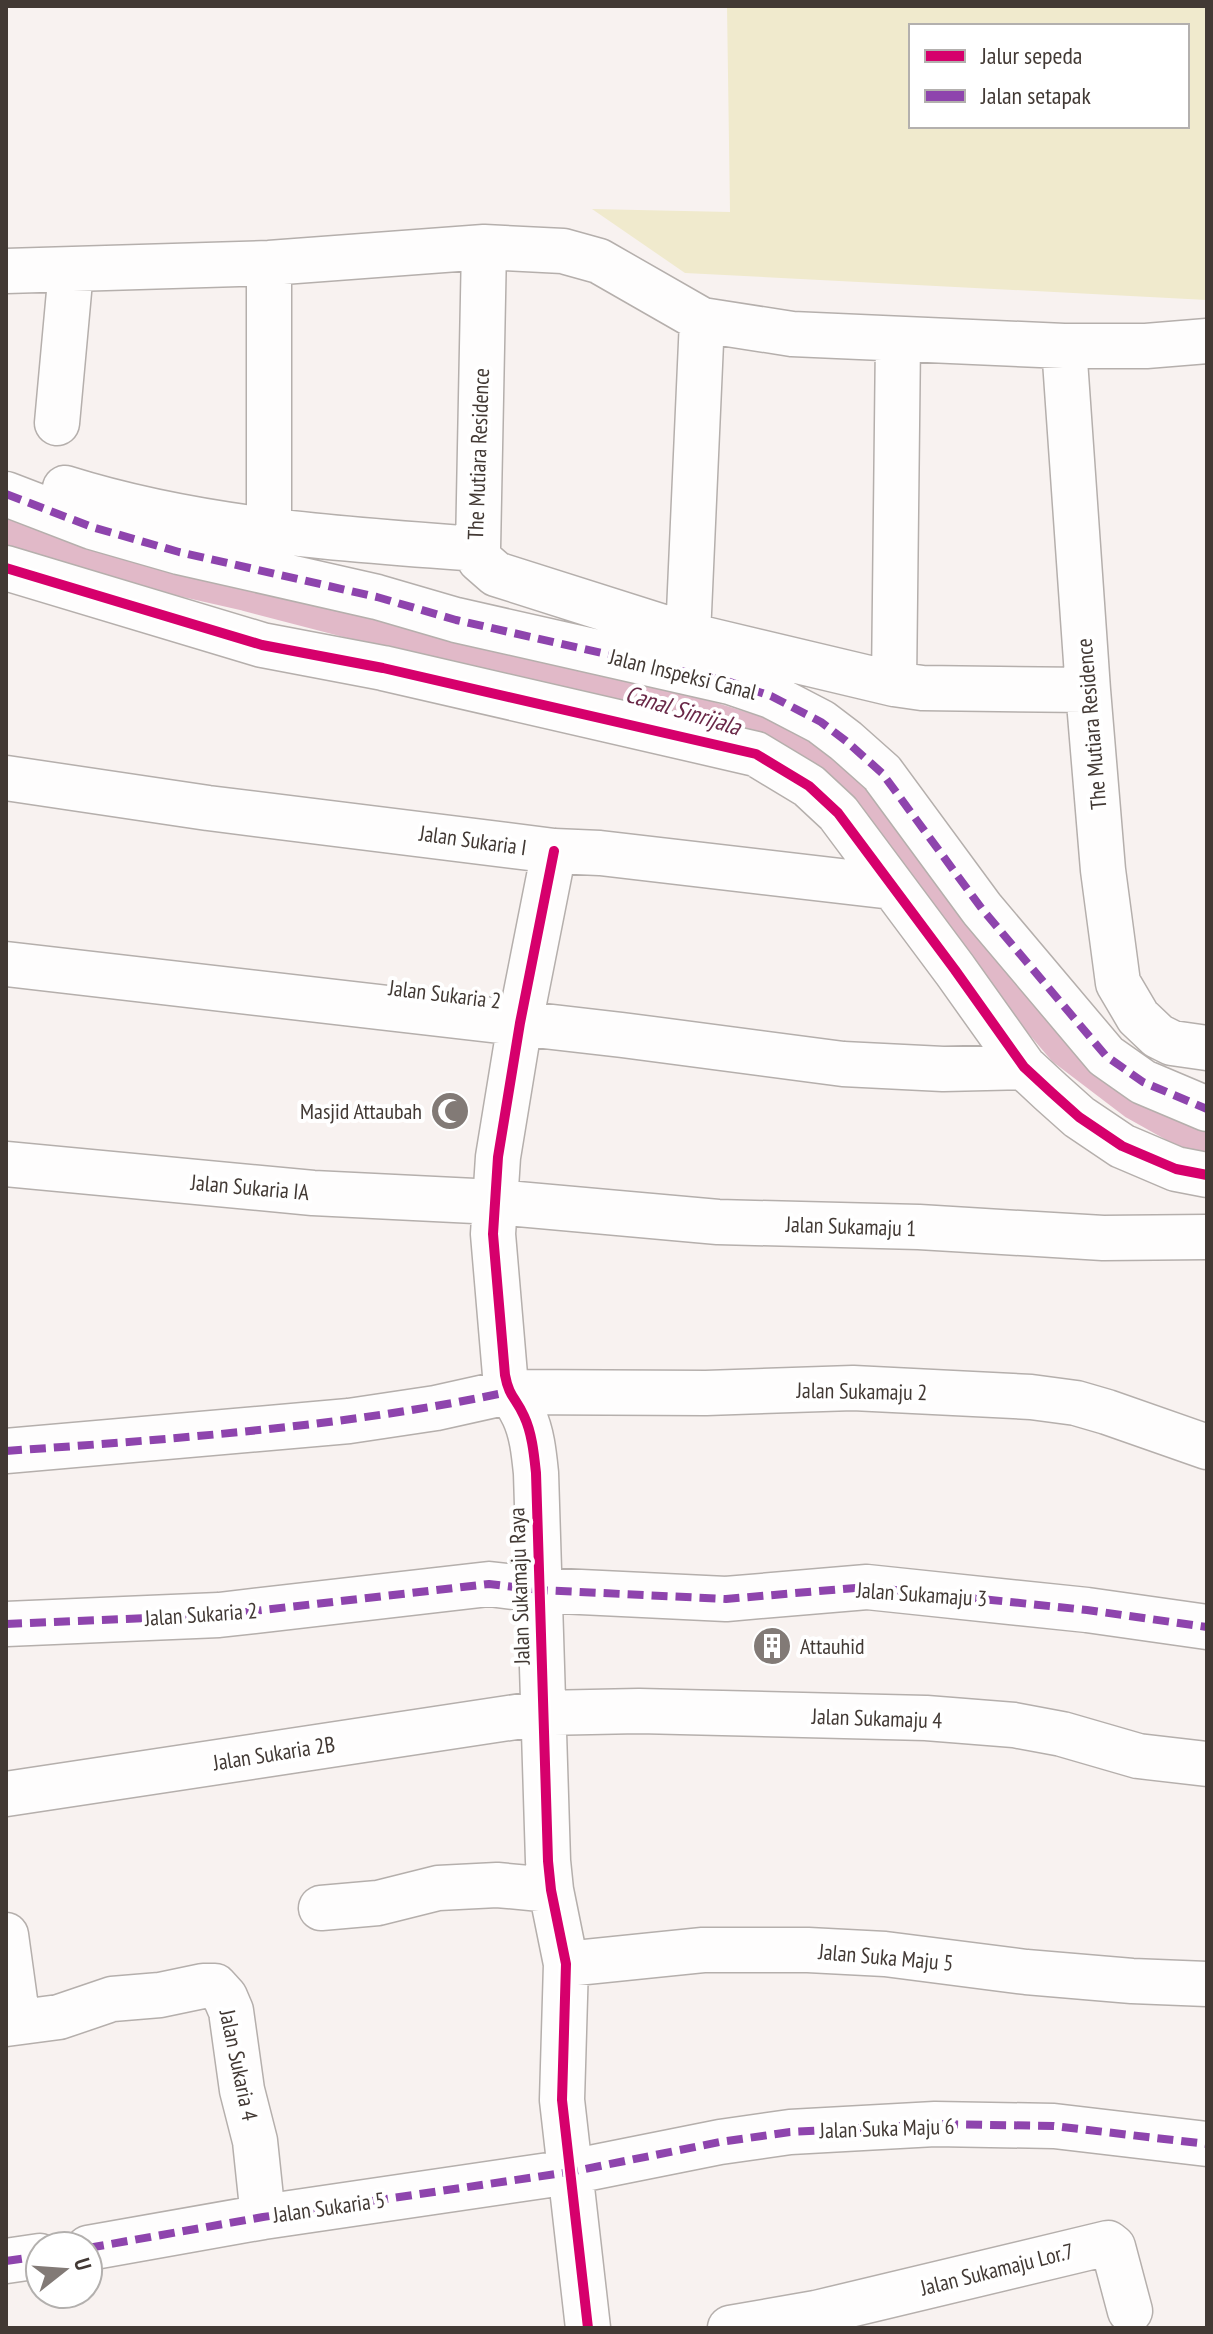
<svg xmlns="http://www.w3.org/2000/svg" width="1213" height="2334" font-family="'PT Sans Narrow',sans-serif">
  <rect width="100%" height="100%" fill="#f8f2f0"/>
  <!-- green -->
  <path fill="#f0eacd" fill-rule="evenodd" d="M727,6H1207V300L685,273L592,209L730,212ZM911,26H1187V126H911Z"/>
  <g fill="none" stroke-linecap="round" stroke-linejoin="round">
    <!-- canal -->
    <path stroke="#e1b9c8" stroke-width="34" d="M6,534L83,557L246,594L627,693L838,758L892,820L968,937L1064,1049L1135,1103L1185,1131L1207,1135"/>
    <defs>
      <path id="minor" d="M484,247L478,549L480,560L496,574L688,635L894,684
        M6,271L269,263L484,247L563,251L599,261L702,320L792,334L1064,346H1146L1207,341
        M898,339L894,684L922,688L1088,690
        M1064,346L1088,690L1103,870L1118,983L1138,1017L1158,1036L1172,1043L1207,1048
        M57,423L71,270
        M65,488C199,530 339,539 478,549
        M6,494L92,527L179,552L377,597L456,620L730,682L771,696L821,722L846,741L882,773L982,909L1106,1056L1143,1082L1207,1109
        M269,530V263
        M6,568L262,645L383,668L756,754L809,786L838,813L955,970L1024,1067L1051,1092L1079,1117L1122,1146L1176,1169L1207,1175
        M688,635L702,320
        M6,778L208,808L554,851L600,853L892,887
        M554,851L520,1023L498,1157L493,1234L505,1375C509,1397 516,1398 524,1416C532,1433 534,1454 536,1473L548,1861L551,1890L566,1964L562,2100L588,2328
        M6,964L622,1035L843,1064L943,1069L1024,1067
        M6,1164L313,1193L495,1202L718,1222L919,1227L1103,1238L1207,1237
        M6,1451L349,1421L436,1408L508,1392L706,1393L853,1388L1031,1397L1076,1403L1107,1412L1207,1447
        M6,1624L219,1615L489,1584L539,1590L726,1599L867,1587L1087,1610L1207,1627
        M6,1794L542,1713L639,1711L926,1718L1014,1725L1062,1734L1138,1756L1207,1764
        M321,1908L378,1903L438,1888L497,1885L551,1890
        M6,1935L18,2022
        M566,1964L703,1950H808L885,1954L1026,1972L1132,1981L1207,1984
        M6,2024L59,2017L112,1999L160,1995L203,1986H215L225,1997L231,2011L242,2090L255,2141L263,2217
        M88,2248L263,2217L570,2172L720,2142L790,2132L935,2124L1054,2126L1207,2144
        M6,2261L40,2256
        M816,2313L1108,2243L1113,2247L1130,2311
        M730,2328L816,2313L821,2328"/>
    </defs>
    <!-- minor casing -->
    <use href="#minor" stroke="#b5afac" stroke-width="47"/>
    <!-- minor -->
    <use href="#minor" stroke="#fefdfd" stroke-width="44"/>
    <!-- quiet -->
    <path stroke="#8e44ad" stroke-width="8" stroke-dasharray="16 8" stroke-linecap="butt" d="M6,494L92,527L179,552L377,597L456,620L730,682L771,696L821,722L846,741L882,773L982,909L1106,1056L1143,1082L1207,1109
      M6,1451C174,1439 344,1427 508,1392
      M6,1624L219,1615L489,1584L539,1590L726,1599L867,1587L1087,1610L1207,1627
      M88,2248L263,2217L570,2172L720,2142L790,2132L935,2124L1054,2126L1207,2144
      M6,2261L40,2256"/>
    <defs>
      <path id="cycleway" d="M6,568L262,645L383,668L756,754L809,786L838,813L955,970L1024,1067L1051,1092L1079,1117L1122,1146L1176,1169L1207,1175
        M554,851L520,1023L498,1157L493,1234L505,1375C509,1397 516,1398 524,1416C532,1433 534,1454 536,1473L548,1861L551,1890L566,1964L562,2100L588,2328"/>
    </defs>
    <!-- cycleway casing -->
    <use href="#cycleway" stroke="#fff" stroke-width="15"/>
    <!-- cycleway -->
    <use href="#cycleway" stroke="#d6006c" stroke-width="10"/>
  </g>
  <!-- icons -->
  <defs>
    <symbol id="mosque-disc" viewBox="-11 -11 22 22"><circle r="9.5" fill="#827a76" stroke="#fff"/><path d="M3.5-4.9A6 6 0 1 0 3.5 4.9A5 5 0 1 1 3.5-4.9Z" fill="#fff"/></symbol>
    <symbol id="building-disc" viewBox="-11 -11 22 22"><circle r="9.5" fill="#827a76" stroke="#fff"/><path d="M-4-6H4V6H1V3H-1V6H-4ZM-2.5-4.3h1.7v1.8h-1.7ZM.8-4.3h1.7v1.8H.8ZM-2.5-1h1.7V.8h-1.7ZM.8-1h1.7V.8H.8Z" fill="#fff"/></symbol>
  </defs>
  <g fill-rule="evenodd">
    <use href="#mosque-disc" x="428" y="1089" width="44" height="44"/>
    <use href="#building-disc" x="750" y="1624" width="44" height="44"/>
  </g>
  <g text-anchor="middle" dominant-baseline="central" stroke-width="8" stroke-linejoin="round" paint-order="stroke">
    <!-- street labels -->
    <g font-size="22" fill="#423934" stroke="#fff">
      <text transform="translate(478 454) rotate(-88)">The Mutiara Residence</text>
      <text transform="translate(683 674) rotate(14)">Jalan Inspeksi Canal</text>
      <text transform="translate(1091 724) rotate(-95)">The Mutiara Residence</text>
      <text transform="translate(473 840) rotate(8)">Jalan Sukaria I</text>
      <text transform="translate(445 994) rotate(7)">Jalan Sukaria 2</text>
      <text transform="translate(250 1187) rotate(5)">Jalan Sukaria IA</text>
      <text transform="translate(851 1226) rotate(2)">Jalan Sukamaju 1</text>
      <text transform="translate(862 1391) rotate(1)">Jalan Sukamaju 2</text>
      <text transform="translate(519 1586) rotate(-92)">Jalan Sukamaju Raya</text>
      <text transform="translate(922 1594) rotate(4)">Jalan Sukamaju 3</text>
      <text transform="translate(201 1614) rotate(-4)">Jalan Sukaria 2</text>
      <text transform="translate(877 1718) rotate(2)">Jalan Sukamaju 4</text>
      <text transform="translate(274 1753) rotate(-9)">Jalan Sukaria 2B</text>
      <text transform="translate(886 1957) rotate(5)">Jalan Suka Maju 5</text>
      <text transform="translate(239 2065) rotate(78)">Jalan Sukaria 4</text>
      <text transform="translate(887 2128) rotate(-2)">Jalan Suka Maju 6</text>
      <text transform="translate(329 2207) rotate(-8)">Jalan Sukaria 5</text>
      <text transform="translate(997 2269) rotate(-14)">Jalan Sukamaju Lor.7</text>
    </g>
    <!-- poi labels -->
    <g font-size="22" fill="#423934" stroke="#fff" text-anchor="end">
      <text x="422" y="1111">Masjid Attaubah</text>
      <text x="800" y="1646" text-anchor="start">Attauhid</text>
    </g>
    <!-- water labels -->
    <g font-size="24" font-style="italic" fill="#6a2948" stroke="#fff">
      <text transform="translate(683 710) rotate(17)">Canal Sinrijala</text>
    </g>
  </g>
  <!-- border -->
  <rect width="1213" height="2334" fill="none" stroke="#423934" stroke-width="16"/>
  <!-- legend -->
  <rect x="909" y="24" width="280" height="104" fill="#ffffff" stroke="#b3b0ae" stroke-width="2"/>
  <rect x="925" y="50" width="40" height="12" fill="#d6006c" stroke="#b3b0ae" stroke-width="2"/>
  <text x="981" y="64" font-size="24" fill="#423934">Jalur sepeda</text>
  <rect x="925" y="90" width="40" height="12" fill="#8e44ad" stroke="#b3b0ae" stroke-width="2"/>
  <text x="981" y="104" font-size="24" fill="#423934">Jalan setapak</text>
  <!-- north arrow -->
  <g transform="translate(64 2270) rotate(73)"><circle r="38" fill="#ffffff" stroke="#b3b0ae" stroke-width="2"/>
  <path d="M0-6L14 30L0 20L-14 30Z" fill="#827a76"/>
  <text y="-12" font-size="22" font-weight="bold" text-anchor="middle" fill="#423934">U</text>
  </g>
</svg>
